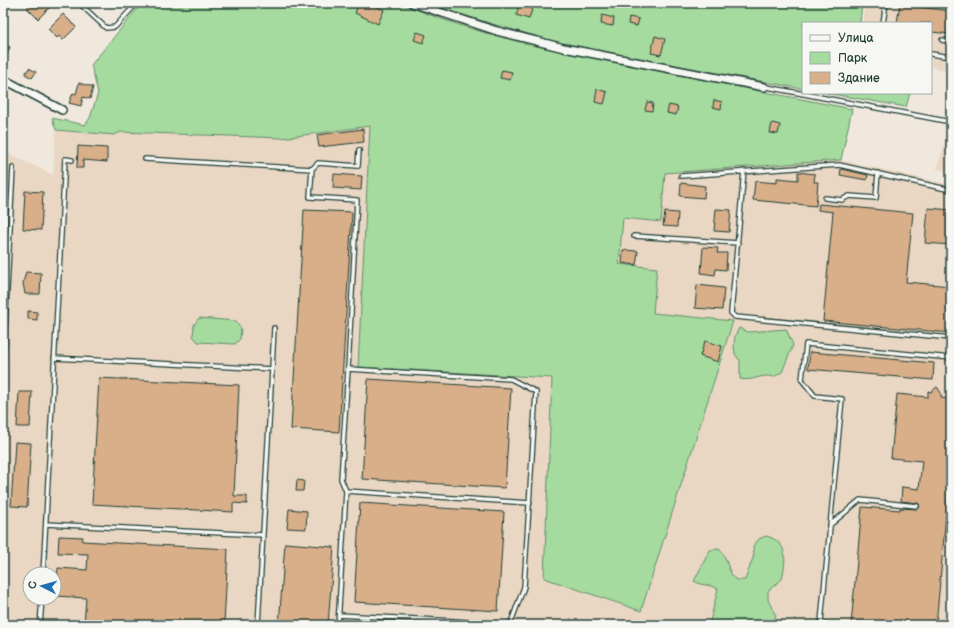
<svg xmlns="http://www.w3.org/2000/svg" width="954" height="628" font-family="'Balsamiq Sans',sans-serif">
  <rect width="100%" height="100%" fill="#f0e8dd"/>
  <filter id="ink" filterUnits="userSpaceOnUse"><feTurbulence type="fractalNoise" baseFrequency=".025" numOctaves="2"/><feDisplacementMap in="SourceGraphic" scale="8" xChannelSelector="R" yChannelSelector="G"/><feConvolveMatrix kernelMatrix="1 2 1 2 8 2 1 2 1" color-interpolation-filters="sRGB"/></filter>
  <g filter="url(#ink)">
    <!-- built -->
    <path fill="#e9d7c4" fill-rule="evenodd" d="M865,3H951V72L931,67V23H862Z
      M951,80V172L937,169L949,128L944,111Z
      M3,87L9,90L3,131Z
      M370,126L358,366L553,378L544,578L640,611L733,321L652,313L619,264L623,218L661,221L665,173L841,160L951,185V625H3V151L53,175L56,130L114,135L121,132L282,138ZM30,574H54V598H30Z"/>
    <!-- green -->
    <path fill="#a5db9f" stroke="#628c6a" d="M142,3H401C476,36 558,51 638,67C709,81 781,95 852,109L841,160L665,173L661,222L623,218L619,264L657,268L653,313L733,321L641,611L544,578L552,378L358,367L370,126L282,138L121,132L114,135L56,130L52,118L85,125L90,118L98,93L91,65Z
      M424,3H862L860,23H803V89L564,44L496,25Z
      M826,93H910L906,107Z
      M199,318L236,321L241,328L240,339L235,344L198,342L193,336L194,325Z
      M739,328L748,332L786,329L793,345L782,372L774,377C761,373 754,382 740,379V361L735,354L734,345L735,336Z
      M766,536C789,542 786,560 782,579L768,591V600L776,616L772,625H709L718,589C710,584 702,586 694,581L710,550L719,549C729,558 726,571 736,580H745L754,555L753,546L759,539Z"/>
    <!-- building -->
    <path fill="#d9af8a" stroke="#1f3d34" d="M32,3H54L38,19L27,8Z
      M359,3H369L384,10L378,24L355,13Z
      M520,3L533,6L529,19L516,15Z
      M900,3L919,4V7L951,11V34L931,32V23H897Z
      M63,14L76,27L63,40L59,36L57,38L48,29Z
      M602,15L614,18L613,26L601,24Z
      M629,17L639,19L637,26L628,24Z
      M417,32L426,35L423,43L414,40Z
      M655,36L665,39L661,55L651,53Z
      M3,44L10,47L3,63Z
      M29,68L36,72L32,78L25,74Z
      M502,70L512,72L510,80L500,78Z
      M79,83L93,87L90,99L83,97L81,106L69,103L73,93L76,94Z
      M597,89L607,92L604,104L595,102Z
      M714,100L722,102L721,109L713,107Z
      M647,102L653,103L652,111L645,110Z
      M669,105L678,107L676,115L667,113Z
      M772,123L780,125L778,134L770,133Z
      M363,129L364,142L319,147L317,135Z
      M78,146L107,148V162L83,160V168H77Z
      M841,169L868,175L867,180L840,175Z
      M798,172L815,174L814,182H818L816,206L753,200L755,181L777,183V178L798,180Z
      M334,174L362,176L361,190L333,188Z
      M681,183L705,186L704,198L680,196Z
      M25,191L43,192L41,230L23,229Z
      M819,204L913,213L906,282L951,286V333L823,321L833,212L818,210Z
      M928,208L951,210V245L925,243Z
      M716,209L731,210L729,232L714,231Z
      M304,210L352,212L339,432L291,429Z
      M665,212L678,213L677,227L663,226Z
      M703,247L718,248L717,253H727L726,270L716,269L715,275L701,273Z
      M623,250L638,251L636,265L622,263Z
      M26,272L41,273L40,294H25L23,283Z
      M697,285L724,288L722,310L695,308Z
      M28,311L37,312V320L28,319Z
      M705,341L722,346L718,362L700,356Z
      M810,352L934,363L933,380L808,369Z
      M99,378L239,385L234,496H247V504L233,503V512L92,504Z
      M368,379L511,388L505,488L362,479Z
      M937,387L941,393V398L951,399V482H949L936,625H851L862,507L900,510V508L917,509L920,507L918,503L901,501L902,487L919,489L922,461L891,458L897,394L928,397V391L931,392Z
      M19,392H32L30,427H17Z
      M15,442L31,443L27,507L11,506Z
      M297,480L304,481L303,491H296Z
      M360,503L504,512L498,611L354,602Z
      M289,509L307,511L306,529L287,528Z
      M59,536L83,537L82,541L228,549L224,625H84L86,598L56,596L58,568L87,570L88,554L58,553Z
      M285,543L334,547L328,625H279Z"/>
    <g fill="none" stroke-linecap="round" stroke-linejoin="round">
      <defs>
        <path id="lane" d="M79,3L106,28L115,27L137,3
          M939,3L951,5
          M883,23L886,3
          M942,40L951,42
          M931,54L951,57
          M767,87L951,122
          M145,159L312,169L310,197L357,200L348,369
          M312,169L318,163L358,166L359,150
          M744,171L731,313L735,317L951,338
          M681,176L839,165L951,190
          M825,198L842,200L849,196L876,198L878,173
          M634,236L738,243
          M54,358L272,369L258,625
          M272,369L274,328
          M3,370L13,168
          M346,491L530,503
          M46,524L263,535
          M830,525L860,500L917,506
          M43,574L65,159L72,160
          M339,615L455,621V625
          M455,621L500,625
          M40,625L42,598
          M338,625L346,491L341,479L348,369L511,379L536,392L524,587L510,625
          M827,625L821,622L842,399L815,396L802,380L806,344L951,358"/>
        <path id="street" d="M412,3L497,31L564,48L764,87
          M3,79L62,110"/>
      </defs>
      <!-- lane casing -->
      <use href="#lane" stroke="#1f3d34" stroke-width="6"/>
      <!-- street casing -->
      <use href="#street" stroke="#1f3d34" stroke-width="10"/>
      <!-- lane -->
      <use href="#lane" stroke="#f6f6f2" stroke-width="3.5"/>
      <!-- street -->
      <use href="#street" stroke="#f6f6f2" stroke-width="7"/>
    </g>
  </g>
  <!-- margin -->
  <rect width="954" height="628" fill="none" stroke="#f6f6f2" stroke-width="16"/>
  <rect x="8" y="8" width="938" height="612" fill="none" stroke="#1f3d34" stroke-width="1.5" filter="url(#ink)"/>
  <!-- legend -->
  <rect x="802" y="22" width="130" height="72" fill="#f6f6f2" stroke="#a0aca6"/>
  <rect x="810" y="35" width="20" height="6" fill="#f6f6f2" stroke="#a0aca6"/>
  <text x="838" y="42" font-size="12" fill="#1f3d34">Улица</text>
  <rect x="810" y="52" width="20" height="12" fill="#a5db9f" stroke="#a0aca6"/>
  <text x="838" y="62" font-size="12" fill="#1f3d34">Парк</text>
  <rect x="810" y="72" width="20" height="12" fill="#d9af8a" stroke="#a0aca6"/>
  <text x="838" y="82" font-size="12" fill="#1f3d34">Здание</text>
  <!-- north arrow -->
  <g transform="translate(42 586) rotate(276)"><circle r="19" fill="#f6f6f2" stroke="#a0aca6"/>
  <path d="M0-3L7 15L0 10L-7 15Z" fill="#1f6fb2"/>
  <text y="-6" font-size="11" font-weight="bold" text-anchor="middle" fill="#1f3d34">С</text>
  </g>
</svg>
